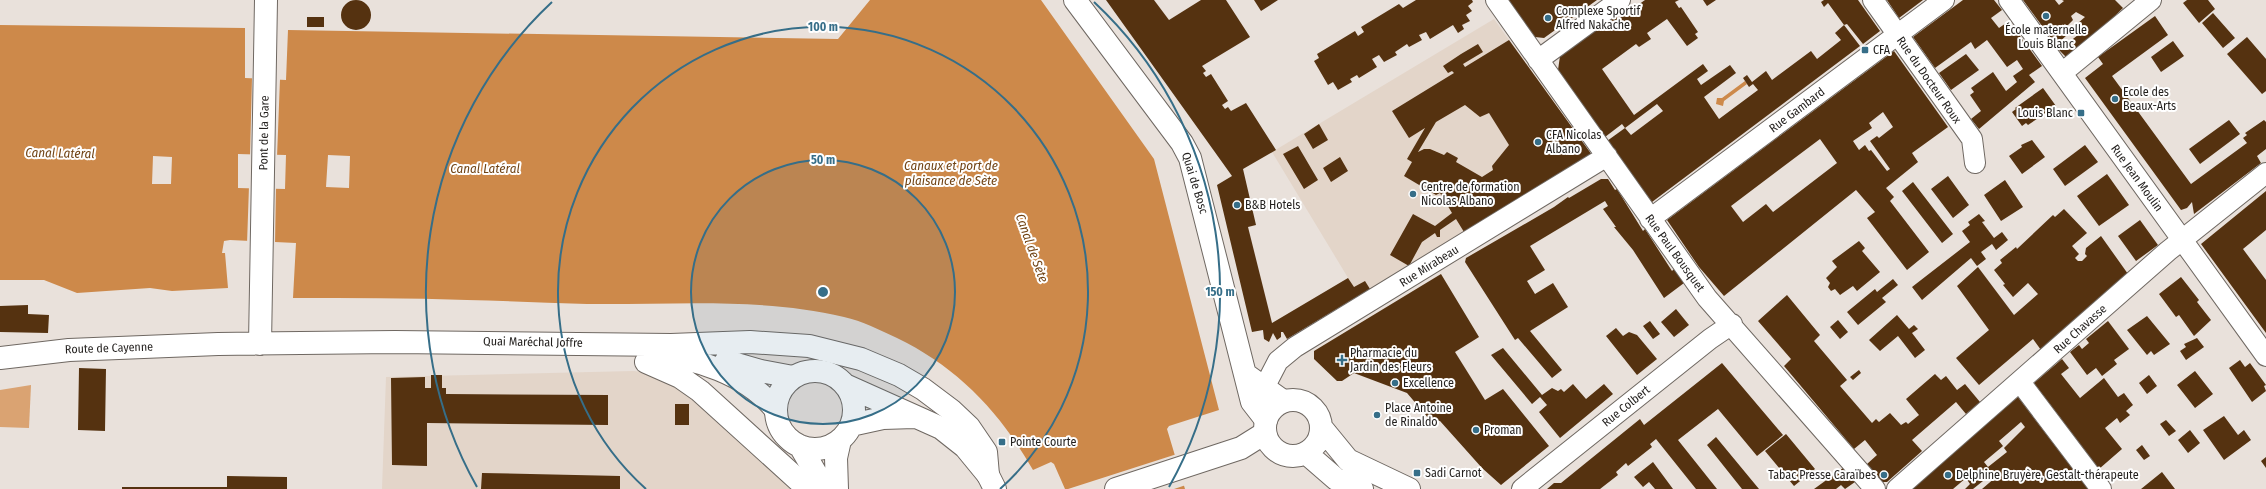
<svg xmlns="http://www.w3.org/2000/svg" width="2266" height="489" font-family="'Fira Sans Condensed',sans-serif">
  <rect width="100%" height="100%" fill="#e9e1db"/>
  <!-- built -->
  <path fill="#e3d5c9" d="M1494,19L1592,155L1359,296L1272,152Z
    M633,371L655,373L690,395L793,489H382L386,377Z"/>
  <!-- green -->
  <path fill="#daa372" d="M31,385L29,428L0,427V390Z"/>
  <!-- water -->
  <path fill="#cd894a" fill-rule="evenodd" d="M870,0H1041L1154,159L1219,410L1169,426L1167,429L1185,489H1065L1054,464L1051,462L1033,470C1000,412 957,367 897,338C880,330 862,321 844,317C761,297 672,305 587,304C547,303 507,301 467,300C409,298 351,298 293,298L296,243L230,240L224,241L222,253H225L228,288L172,291L150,288L77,293L44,280H0V25L245,28V78L286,80L288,30L838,39ZM238,154L286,155L285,189L238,188ZM328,155L350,156L349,188L326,187ZM153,156L172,157L171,184H152Z
    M1745,81L1747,84L1724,101L1723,106L1716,104L1717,98H1722Z"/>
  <!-- pier -->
  <path fill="#e9e1db" d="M252,78L280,79L277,157L250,156Z
    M249,186L276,187L275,244H247Z
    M1177,454L1186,485L1174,489H1068Z"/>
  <!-- building -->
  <path fill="#553210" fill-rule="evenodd" d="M341 15a15 15 0 1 1 30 0a15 15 0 1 1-30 0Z
    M1106,0H1154L1169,20L1201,0H1226L1250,37L1202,66L1206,71L1203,73L1206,77L1211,74L1228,101L1222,105L1225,109L1228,107L1231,111L1246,103L1276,150L1243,169L1256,225L1248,227L1272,323L1348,278L1354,287L1365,281L1370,289L1287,339L1283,332H1281V337L1277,340L1273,333L1269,342L1264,339L1263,330L1252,332L1217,185L1232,176Z
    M1254,0H1278L1261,11Z
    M1416,0H1472L1473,2L1468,6L1472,11L1466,15L1470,21L1462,25L1464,29L1458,33L1453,25L1430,39L1426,32L1419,35L1422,40L1409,47L1407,44L1395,52L1397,55L1384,62L1379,55L1372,59L1377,67L1359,78L1357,75L1350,79L1352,82L1338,90L1333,82L1328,85L1314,61L1319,58L1317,54L1355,31L1358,36L1364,32L1361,27L1399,4L1403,8Z
    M1508,0H1597L1544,38L1535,37Z
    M1645,0H1679L1675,2L1679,8L1681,7L1698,32L1695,34L1698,38L1687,46L1667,19L1647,33L1651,39L1639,47L1636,44L1602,69L1634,115L1703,64L1708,71L1697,79L1701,85L1730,65L1736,73L1704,97L1719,119L1758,90L1753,84L1749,87L1743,78L1747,75L1752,82L1766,71L1772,80L1811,51L1817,59L1841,40L1835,33L1844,25L1860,46L1652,202L1607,141L1625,128L1622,124L1605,137L1558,70L1560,56L1615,15L1618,19ZM1657,104L1663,111L1631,135L1625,128Z
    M1703,0H1716L1707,6Z
    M1824,0H1858L1880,31L1863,44L1847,24L1844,25L1828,3L1824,7L1821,2Z
    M1887,0H1923L1899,18Z
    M1963,0H1994L2002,10L1991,18L1999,28L2009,21L2042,66L2029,75L2035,82L1979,129L1971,119L1981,111L1970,95L1974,92L1971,88L1993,72L2006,91L2017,82L2013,76L2023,69L2017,60L2007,67L1987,40L1975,49L1971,42L1935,68L1913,37Z
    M2023,0H2055L2059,5L2064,1L2062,0H2115L2123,8L2097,33L2067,58L2059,50L2083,31L2078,23L2085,17L2076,12L2071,16L2073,20L2067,26L2065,24L2061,27L2067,35L2056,45Z
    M2187,0H2208L2215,9L2199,23L2183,3Z
    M2213,13L2235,38L2223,48L2202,23Z
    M2155,16L2168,35L2112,76L2191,184L2247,143L2243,138L2247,135L2245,133L2264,120L2266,122V149L2257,156L2261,163L2194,214L2192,202L2187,208L2181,210L2085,78L2103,64L2098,57Z
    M307,17H324V27H307Z
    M2247,37L2266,59V91L2262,94L2227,54Z
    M1509,40L1592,155L1464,232L1456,219L1440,230V237H1437L1435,233L1422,242L1409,266L1390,255L1413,214L1435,226L1452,213L1440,193L1436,195L1404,176L1412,162L1407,159L1425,128L1409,138L1392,111L1454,73L1452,71L1448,73L1443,66L1461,54L1478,44L1483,52L1463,64L1465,67ZM1465,105L1480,117L1489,113L1509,145L1492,166L1493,170L1482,177L1456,162L1458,158L1447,152L1444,155L1430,149H1424L1418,152L1436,122Z
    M2173,41L2184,56L2161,72L2151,57Z
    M1894,51L1948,127L1912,153L1918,162L1886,188L1894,197L1890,201L1929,252L1907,270L1867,218L1875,212L1856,190L1724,296L1699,267L1667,220ZM1883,112L1893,127L1879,138L1877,136L1870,141L1890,169L1887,171L1871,150L1869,151L1865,145L1859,150L1853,141L1872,128L1869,123ZM1820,139L1837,163L1773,212L1766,204L1743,222L1731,206Z
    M1966,54L1979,70L1951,90L1939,73Z
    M2043,88L2056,106L2028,125L2026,123L2022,126L2012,112L2016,109L2015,108Z
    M2229,120L2240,134L2200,164L2189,149Z
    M1319,124L1328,140L1313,149L1304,134Z
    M2032,140L2045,157L2022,174L2009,156L2022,147L2021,145Z
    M2085,145L2098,162L2065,186L2053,169Z
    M1298,146L1318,180L1304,189L1283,154Z
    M1340,157L1348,171L1331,182L1323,168Z
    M2107,174L2129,205L2099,226L2077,196Z
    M1948,176L1969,205L1953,218L1931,189Z
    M1601,179H1608L1615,190L1617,189L1643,231L1645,229L1672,271L1674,269L1684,283L1664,298L1633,250L1614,227H1616L1603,209L1608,206L1605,201L1530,246L1545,270L1527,281L1535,294L1553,283L1568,307L1530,331L1562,370L1552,378L1518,338L1515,340L1465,262L1466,258L1554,207L1568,197L1569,198Z
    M2005,180L2023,207L2001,221L1984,195Z
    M1913,182L1953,234L1942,243L1902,191Z
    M2266,191V230L2243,249L2266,280V333L2201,244Z
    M2064,209L2087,233L2072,246L2079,254L2075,258L2078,261H2082L2087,256L2085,254L2086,248L2101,236L2128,274L2041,350L2033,339L1979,385L1956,358L1989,330L1957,286L1978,267L2014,315L2038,294L2028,283L2013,297L2003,285L2005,284L1994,270L2002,263L2000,260L2016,247L2017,249L2053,215L2055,217Z
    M1979,214L1985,221L1982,222L1994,238L2002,232L2008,240L1996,250L1992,244L1981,252L1986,259L1977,266L1971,258L1922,300L1912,287L1970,242L1962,231L1970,225L1968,222Z
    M2140,220L2158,245L2136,261L2118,236Z
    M1859,241L1865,248L1862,251L1880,272L1857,291L1853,286L1840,295L1835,289L1831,291L1828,287L1830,283L1826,278L1837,267L1832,261Z
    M1441,274L1479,337L1455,352L1485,400L1503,389L1549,446L1501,485L1482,468L1440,421L1430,420L1407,393L1354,373L1342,381H1337L1314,359V351Z
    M2181,277L2199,300L2197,302L2211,320L2194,336L2179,315L2176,317L2159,294Z
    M1893,279L1898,285L1882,298L1886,302L1858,325L1847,312L1875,289L1877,292Z
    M1787,295L1820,335L1814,341L1847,380L1840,386L1872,423L1876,419L1879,422L1890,413L1901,425L1906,422L1908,424L1919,415L1906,399L1935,374L1941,380L1946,376L1957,390L1965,384L1980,402L1966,414L1956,402L1912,440L1922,451L1887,482H1882L1867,464L1877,455L1865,440L1854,449L1784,366L1791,359L1758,321Z
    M28,305V314L49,315L48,333L0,332V306Z
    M1676,309L1689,325L1674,337L1661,322Z
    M1897,315L1909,329L1914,325L1918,329L1912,333L1925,350L1915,358L1898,336L1880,351L1869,340Z
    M2147,316L2170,344L2154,355L2151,351L2147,355L2127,330Z
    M1838,320L1848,332L1840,339L1830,327Z
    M1650,321L1660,334L1653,339L1643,326Z
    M2108,321L2129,349L2114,360L2117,364L2102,376L2096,368L2087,375L2070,352L2079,345L2082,349L2089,343L2086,339Z
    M1616,328L1623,336L1629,332L1637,335L1657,359L1637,375L1606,336Z
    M2197,338L2204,347L2186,360L2180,351L2186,347L2184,344Z
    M1503,348L1542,395L1552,388L1558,391L1561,389L1564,392L1573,384L1586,399L1604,384L1613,394L1560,438L1539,412L1547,405L1540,397L1532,404L1491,355Z
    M2062,359L2069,368L2061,374L2080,398L2104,378L2118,397L2124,393L2133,405L2126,411L2130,415L2120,423L2117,418L2105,428L2122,449L2099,469L2034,383Z
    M2240,360L2245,367L2250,363L2266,385L2264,386L2266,391L2252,402L2229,368Z
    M1722,363L1783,435L1757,456L1718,409L1678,440L1717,489H1696L1656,439L1650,444L1652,447L1628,466L1626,463L1616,472L1618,475L1600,489H1547L1554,483H1561L1640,419L1644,425Z
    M79,368L106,369L105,431L78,430Z
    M1859,370L1861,373L1853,380L1850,377Z
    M2195,371L2213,394L2195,408L2177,385Z
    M431,375H442V388H446V394L608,395V425L427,423V466L392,465L391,378L425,377V388H431Z
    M2149,375L2157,386L2147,394L2139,383Z
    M2018,397L2088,489H1982L1996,477L1993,473L1973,489H1965L1970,484L1966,478L1953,489H1910ZM2021,422L2025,427L2004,448L2007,452L1988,467L1984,462L2003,446L1999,441Z
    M675,404H689V425H675Z
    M2224,416L2238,435L2244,430L2251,440L2224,460L2203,430Z
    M2166,420L2176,431L2169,436L2160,424Z
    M2190,430L2200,443L2188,453L2178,440Z
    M1786,434L1815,469L1794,486L1765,451Z
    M1716,437L1759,489H1742L1707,445Z
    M2142,445L2150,456L2144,460L2136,450Z
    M2266,457V468L2261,461Z
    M1653,462L1673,489H1655L1649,482L1643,487L1634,477Z
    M1843,468L1855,482L1845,489L1841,485L1836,489H1814Z
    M2162,472L2175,489H2141Z
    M482,473L620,476V489H481Z
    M227,476L287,477V489H122V487H227Z"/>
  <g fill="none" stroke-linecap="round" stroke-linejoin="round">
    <defs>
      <path id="street" d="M1496,0L1707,298L1875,489
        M1873,0L1972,139L1975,163
        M2009,0L2266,356
        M1538,60L1620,0
        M2062,73L2151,0
        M1650,219L1944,0
        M2020,382L2101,489
        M1264,388L1278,361L1295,347L1607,156
        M1522,489L1710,339L1732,324
        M1897,489L2168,251L2266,173"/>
      <path id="secondary" d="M1075,0L1182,143L1190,158L1252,402L1266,420
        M260,344L266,0
        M651,354C695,357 747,374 776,410
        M0,358L69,350L218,344L395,342L671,345L750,342L809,346L861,359L899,375L923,389L951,410L969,427L986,452L988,475
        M726,361L761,371L793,377
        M646,362L680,377L700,391L808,489
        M1245,374L1283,401"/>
      <path id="primary" d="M776 410a39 39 0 1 1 78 0a39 39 0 1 1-78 0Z
        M845,385L941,428L965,447L988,475L995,489
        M1265 428a28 28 0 1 1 56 0a28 28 0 1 1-56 0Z
        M851,425L883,418L914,417
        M1321,427L1348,460L1409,489
        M800,446L825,489
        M1306,453L1336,479L1362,489
        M837,489L836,458L840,440
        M1116,489L1241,448L1265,433"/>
    </defs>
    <!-- street casing -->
    <use href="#street" stroke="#6f6862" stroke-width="22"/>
    <!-- secondary casing -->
    <use href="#secondary" stroke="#6f6862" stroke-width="24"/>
    <!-- primary casing -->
    <use href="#primary" stroke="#6f6862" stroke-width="24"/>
    <!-- street -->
    <use href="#street" stroke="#fff" stroke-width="20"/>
    <!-- secondary -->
    <use href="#secondary" stroke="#fff" stroke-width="22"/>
    <!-- primary -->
    <use href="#primary" stroke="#fff" stroke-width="22"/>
  </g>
  <!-- distance rings -->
  <circle cx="823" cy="292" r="132" fill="#366e88" fill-opacity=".12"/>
  <g fill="none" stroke="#366e88" stroke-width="2">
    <circle cx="823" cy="292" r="132"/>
    <path d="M646 489A265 265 0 1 1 1000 489"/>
    <path d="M477 487A397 397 0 0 1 552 2M1094 2A397 397 0 0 1 1169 487"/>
  </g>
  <!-- markers -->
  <g fill="#366e88" stroke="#fff" stroke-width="1.5">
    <circle cx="2046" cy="16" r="4"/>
    <circle cx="1548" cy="18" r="4"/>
    <rect x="1861" y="46" width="8" height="8" rx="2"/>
    <circle cx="2115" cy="99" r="4"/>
    <rect x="2077" y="109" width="8" height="8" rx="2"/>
    <circle cx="1538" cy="142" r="4"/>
    <circle cx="1413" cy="194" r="4"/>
    <circle cx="1237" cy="205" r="4"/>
    <path d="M1340 354h4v4h4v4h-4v4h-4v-4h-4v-4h4z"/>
    <circle cx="1395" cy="383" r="4"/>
    <circle cx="1377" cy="415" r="4"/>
    <circle cx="1476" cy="430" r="4"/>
    <rect x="998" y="438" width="8" height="8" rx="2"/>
    <rect x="1413" y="469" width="8" height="8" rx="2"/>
    <circle cx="1884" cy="475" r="4"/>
    <circle cx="1948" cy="475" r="4"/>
  </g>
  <g text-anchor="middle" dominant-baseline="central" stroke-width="4" stroke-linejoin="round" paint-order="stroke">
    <!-- poi labels -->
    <g font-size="12" fill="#221f1d" stroke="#fff" text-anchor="start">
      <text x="1556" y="11">Complexe Sportif<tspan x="1556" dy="14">Alfred Nakache</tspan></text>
      <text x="2046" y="30" text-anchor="middle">École maternelle<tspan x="2046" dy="14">Louis Blanc</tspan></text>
      <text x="1873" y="50">CFA</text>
      <text x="2123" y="92">Ecole des<tspan x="2123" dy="14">Beaux-Arts</tspan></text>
      <text x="2073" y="113" text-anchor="end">Louis Blanc</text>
      <text x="1546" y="135">CFA Nicolas<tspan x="1546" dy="14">Albano</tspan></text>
      <text x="1421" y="187">Centre de formation<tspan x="1421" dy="14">Nicolas Albano</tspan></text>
      <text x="1245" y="205">B&amp;B Hotels</text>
      <text x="1350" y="353">Pharmacie du<tspan x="1350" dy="14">Jardin des Fleurs</tspan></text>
      <text x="1403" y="383">Excellence</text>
      <text x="1385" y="408">Place Antoine<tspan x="1385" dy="14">de Rinaldo</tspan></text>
      <text x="1484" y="430">Proman</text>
      <text x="1010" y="442">Pointe Courte</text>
      <text x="1425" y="473">Sadi Carnot</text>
      <text x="1876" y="475" text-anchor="end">Tabac Presse Caraïbes</text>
      <text x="1956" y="475">Delphine Bruyère, Gestalt-thérapeute</text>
    </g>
    <!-- street labels -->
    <g font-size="12" fill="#221f1d" stroke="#fff">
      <text transform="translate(1929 80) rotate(55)">Rue du Docteur Roux</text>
      <text transform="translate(1797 110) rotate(-37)">Rue Gambard</text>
      <text transform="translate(264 133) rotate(-89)">Pont de la Gare</text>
      <text transform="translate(2137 178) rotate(54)">Rue Jean Moulin</text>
      <text transform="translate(1195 183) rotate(73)">Quai de Bosc</text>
      <text transform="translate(1675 253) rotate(54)">Rue Paul Bousquet</text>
      <text transform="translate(1429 266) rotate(-32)">Rue Mirabeau</text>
      <text transform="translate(2080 329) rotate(-42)">Rue Chavasse</text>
      <text transform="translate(533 342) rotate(1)">Quai Maréchal Joffre</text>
      <text transform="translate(109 348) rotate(-2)">Route de Cayenne</text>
      <text transform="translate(1626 406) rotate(-39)">Rue Colbert</text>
    </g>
    <!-- water labels -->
    <g font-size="13" font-style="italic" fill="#714314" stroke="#fff">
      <text transform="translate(60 153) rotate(1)">Canal Latéral</text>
      <text x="951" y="165">Canaux et port de<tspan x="951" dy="15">plaisance de Sète</tspan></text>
      <text x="485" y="168">Canal Latéral</text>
      <text transform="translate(1032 248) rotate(70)">Canal de Sète</text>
    </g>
  </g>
  <circle cx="823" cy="292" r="6" fill="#366e88" stroke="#fff" stroke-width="2"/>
  <g font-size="12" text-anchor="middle" font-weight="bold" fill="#366e88" stroke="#fff" stroke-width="4" stroke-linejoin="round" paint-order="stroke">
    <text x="823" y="31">100 m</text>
    <text x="823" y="164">50 m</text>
    <text x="1220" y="296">150 m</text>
  </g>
</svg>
